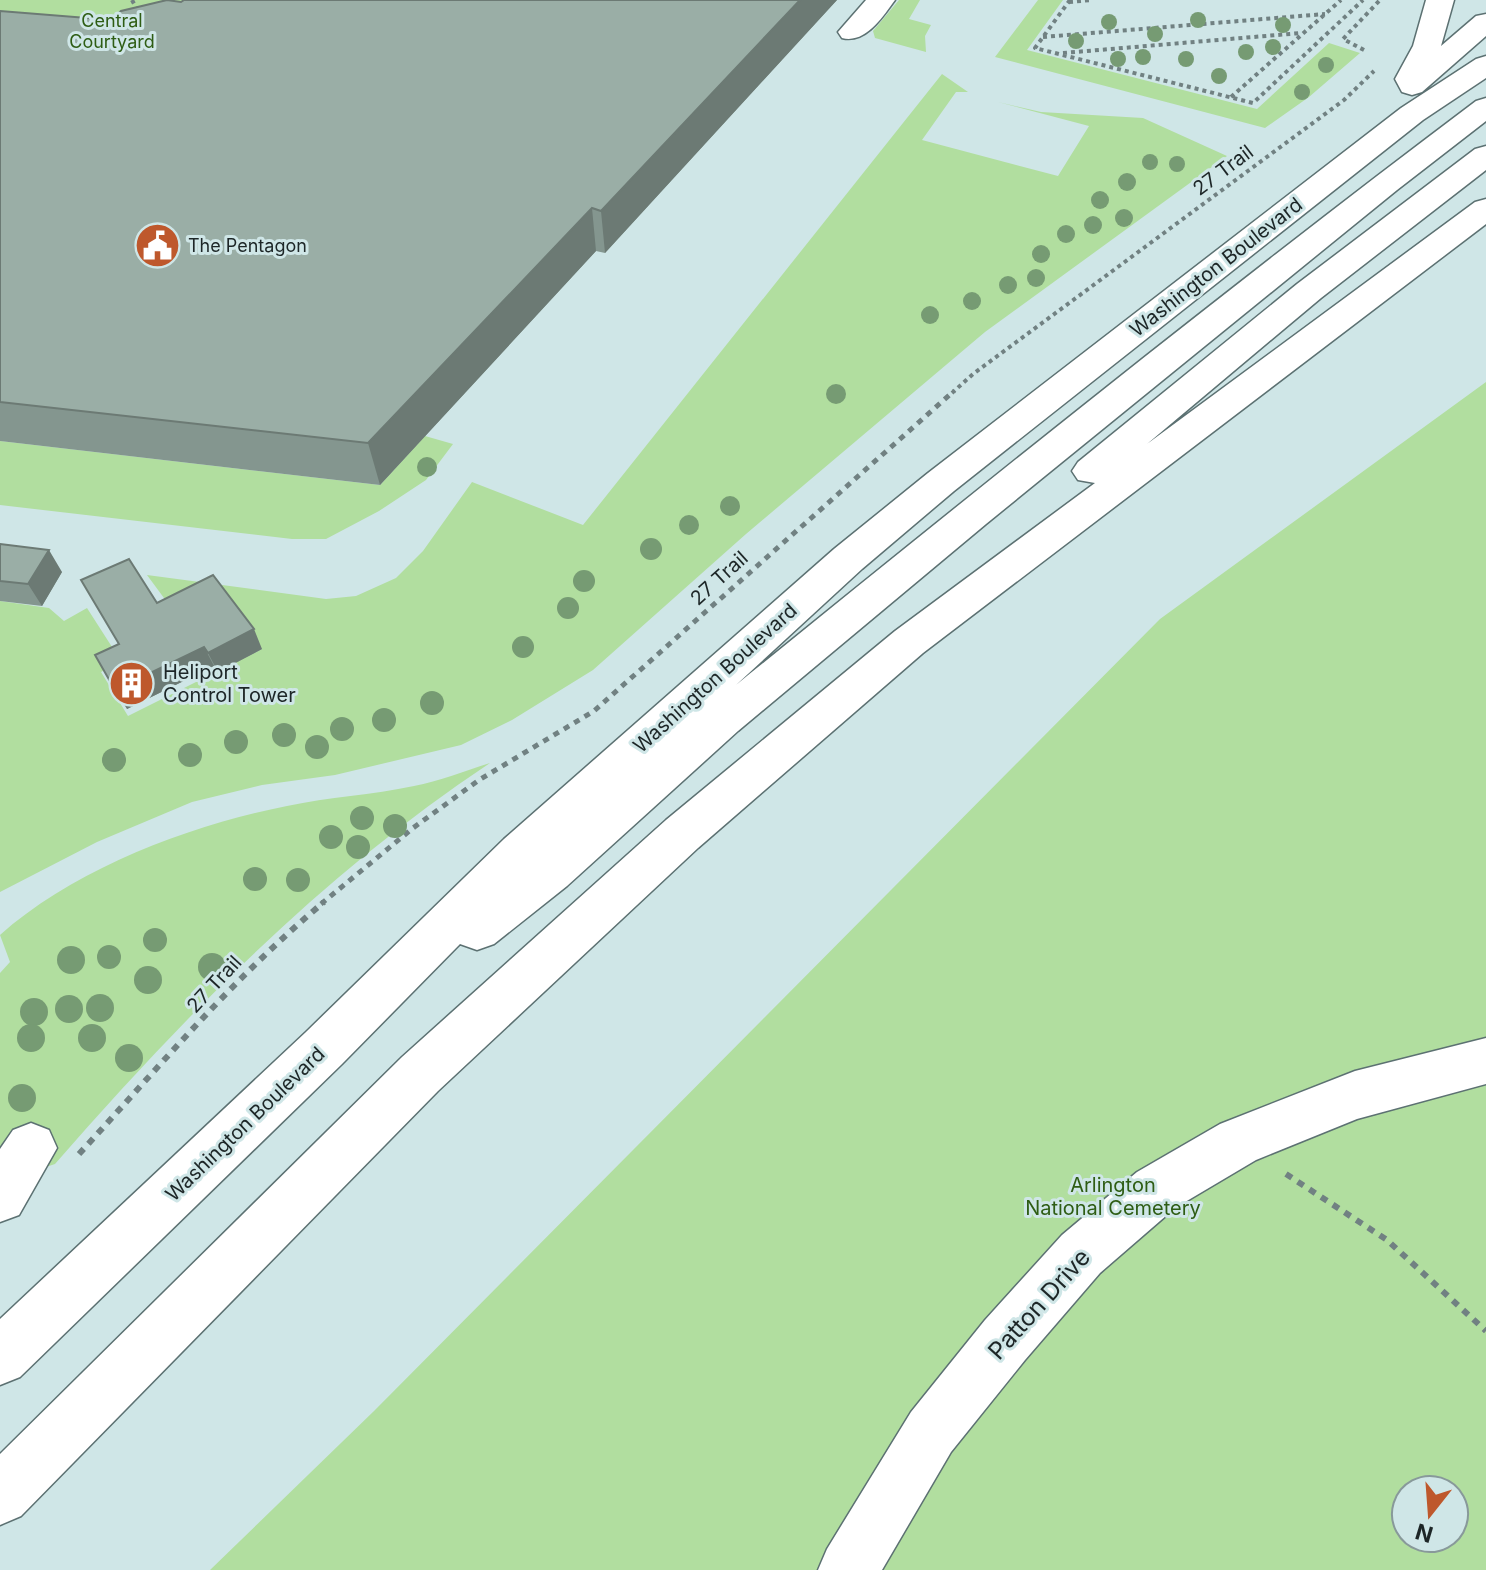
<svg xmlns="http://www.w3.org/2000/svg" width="1486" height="1570" font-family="Inter,sans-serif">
  <rect width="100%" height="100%" fill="#cfe6e7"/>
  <!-- green -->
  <path fill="#b1de9f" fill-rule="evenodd" d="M0,0H254L0,51Z
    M899,0H920L909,19L931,25L925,36L926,52L875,38L873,31Z
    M1038,0H1063L1027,50L1257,109L1329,43L1360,53L1309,97L1265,128L995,57Z
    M942,74L968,92H956L922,140L1058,176L1089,126L998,102L1041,112L1143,118L1227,156L985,332L746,534L593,670L512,720L461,745L335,775L262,785L192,802L97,842L0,892V601L49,608L64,621L87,608L121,661L101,672L128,716L262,649L178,617L147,575L326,599L356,596L396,578L423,551L472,482L583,525Z
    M1486,382V1570H210L374,1411L1160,619ZM1406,1490H1454V1538H1406Z
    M425,436L453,444L426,480L379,511L326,539H292L0,505V441L380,485Z
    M490,763C324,873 185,1015 55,1164L43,1168L0,1158V973L10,962L0,935C74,869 190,825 287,806C329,797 372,795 414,786C439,781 465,771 490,763Z"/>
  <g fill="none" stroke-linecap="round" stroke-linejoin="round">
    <defs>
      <path id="minor" d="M866,0H895C882,18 865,44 842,38L838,32Z
        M1486,1038V1084L1357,1119L1256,1160L1175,1208L1100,1273L1025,1360L951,1452L882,1570H818L827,1549L911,1412L985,1320L1062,1235L1137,1172L1220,1124L1355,1071Z
        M31,1123L49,1130L57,1148L19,1215L0,1222V1149L13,1130Z"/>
      <path id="highway" d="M1426,0H1454L1441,46L1476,16L1486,14V36L1422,92L1412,95L1402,92L1395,79L1413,46Z
        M1486,56V78L1423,120L954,491L862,569L736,685C980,487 1225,290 1476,101L1486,98V121L1397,190L986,524L738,731L567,886L494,944L477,950L460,944L342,1064L20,1377L0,1385V1319L306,1032L504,839L834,549L928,473L1401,108L1476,59Z
        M1486,146V170L1321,298L1147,444L1475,202L1486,199V224L923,653L698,848L438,1091L21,1516L0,1525V1454L402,1057L666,820L895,631L1095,483L1078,480L1072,471L1078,462L1297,284L1475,149Z"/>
    </defs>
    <!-- minor casing -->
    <use href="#minor" stroke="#5c7172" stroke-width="3"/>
    <!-- highway casing -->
    <use href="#highway" stroke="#5c7172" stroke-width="3"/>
    <!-- path-far2 -->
    <path stroke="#718182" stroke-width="4" stroke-dasharray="4 4" stroke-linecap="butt" d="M132,0L139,13
      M1070,0L1035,48L1253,103L1363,0
      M1069,2L1092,0
      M1043,37L1325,14
      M1364,50L1343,39L1380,0
      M1063,53L1301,33
      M1231,97L1341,0
      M952,393L973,374L1344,100L1374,71"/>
    <!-- path-far1 -->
    <path stroke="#718182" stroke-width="5" stroke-dasharray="6 6" stroke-linecap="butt" d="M321,904L413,828L479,780L594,711L954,391"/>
    <!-- path -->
    <path stroke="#718182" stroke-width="6" stroke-dasharray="7 7" stroke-linecap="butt" d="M79,1154C158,1068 234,977 324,902
      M1286,1174L1387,1240L1486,1331"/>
    <!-- minor -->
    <use href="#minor" fill="#fff" fill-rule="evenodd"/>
    <!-- highway -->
    <use href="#highway" fill="#fff" fill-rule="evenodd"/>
  </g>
  <!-- trees -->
  <g fill="#769b73">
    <circle cx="1198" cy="20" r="8"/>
    <circle cx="1109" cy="22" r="8"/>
    <circle cx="1283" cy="25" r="8"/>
    <circle cx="1155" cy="34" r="8"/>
    <circle cx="1076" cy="41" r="8"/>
    <circle cx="1273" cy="47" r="8"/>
    <circle cx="1246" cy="52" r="8"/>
    <circle cx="1143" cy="57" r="8"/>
    <circle cx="1118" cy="59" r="8"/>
    <circle cx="1186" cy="59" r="8"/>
    <circle cx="1326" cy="65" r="8"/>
    <circle cx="1219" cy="76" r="8"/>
    <circle cx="1302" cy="92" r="8"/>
    <circle cx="1150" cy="162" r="8"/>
    <circle cx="1177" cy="164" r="8"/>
    <circle cx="1127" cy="182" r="9"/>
    <circle cx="1100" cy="200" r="9"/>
    <circle cx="1124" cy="218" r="9"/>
    <circle cx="1093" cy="225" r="9"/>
    <circle cx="1066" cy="234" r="9"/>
    <circle cx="1041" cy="254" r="9"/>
    <circle cx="1036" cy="278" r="9"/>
    <circle cx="1008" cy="285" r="9"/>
    <circle cx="972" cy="301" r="9"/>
    <circle cx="930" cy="315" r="9"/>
    <circle cx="836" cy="394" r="10"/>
    <circle cx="427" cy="467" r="10"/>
    <circle cx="730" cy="506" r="10"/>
    <circle cx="689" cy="525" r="10"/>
    <circle cx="651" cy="549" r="11"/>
    <circle cx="584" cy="581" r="11"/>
    <circle cx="568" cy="608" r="11"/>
    <circle cx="523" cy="647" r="11"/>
    <circle cx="432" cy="703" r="12"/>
    <circle cx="384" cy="720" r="12"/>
    <circle cx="342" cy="729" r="12"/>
    <circle cx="284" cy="735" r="12"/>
    <circle cx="236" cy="742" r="12"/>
    <circle cx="317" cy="747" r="12"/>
    <circle cx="190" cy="755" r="12"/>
    <circle cx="114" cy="760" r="12"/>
    <circle cx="362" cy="818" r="12"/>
    <circle cx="395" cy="826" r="12"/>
    <circle cx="331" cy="837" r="12"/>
    <circle cx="358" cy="847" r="12"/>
    <circle cx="255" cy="879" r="12"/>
    <circle cx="298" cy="880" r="12"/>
    <circle cx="155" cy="940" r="12"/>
    <circle cx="109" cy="957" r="12"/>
    <circle cx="71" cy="960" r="14"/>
    <circle cx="212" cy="967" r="14"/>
    <circle cx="148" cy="980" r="14"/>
    <circle cx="100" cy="1008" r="14"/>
    <circle cx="69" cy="1009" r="14"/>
    <circle cx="34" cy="1012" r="14"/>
    <circle cx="31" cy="1038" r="14"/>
    <circle cx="92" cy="1038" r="14"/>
    <circle cx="129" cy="1058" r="14"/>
    <circle cx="22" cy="1098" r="14"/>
  </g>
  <!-- wall -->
  <path fill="#84968f" d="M837,0L605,253L596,251L380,485L0,441V11L112,20L181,2Z
    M0,544L62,572L42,606L0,601Z
    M157,603L262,649L218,672L214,666L127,709L119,644Z"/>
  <!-- shaded-wall -->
  <path fill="#6c7a74" d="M800,0H837L605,253L601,211Z
    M592,208L596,251L380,485L368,443Z
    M49,550L62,572L42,606L28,584Z
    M254,629L262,649L218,672L208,653Z
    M204,647L214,666L127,709L115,690Z"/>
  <!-- building -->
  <path fill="#9aaea6" stroke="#6c7a74" stroke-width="2" d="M167,0L181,2L184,0H800L601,211L592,208L368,443L0,402V11L112,20L121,11Z
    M0,544L49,550L28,584L0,581Z
    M129,559L157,603L213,575L254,629L208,653L204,647L115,690L95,655L119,644L81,580Z"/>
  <!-- icons -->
  <defs>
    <symbol id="civic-disc" viewBox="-11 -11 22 22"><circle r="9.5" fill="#be582c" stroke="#cfe6e7"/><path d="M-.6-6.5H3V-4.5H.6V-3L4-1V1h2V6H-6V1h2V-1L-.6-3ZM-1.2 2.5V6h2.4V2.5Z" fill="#fff"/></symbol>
    <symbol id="building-disc" viewBox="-11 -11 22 22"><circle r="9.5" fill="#be582c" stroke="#cfe6e7"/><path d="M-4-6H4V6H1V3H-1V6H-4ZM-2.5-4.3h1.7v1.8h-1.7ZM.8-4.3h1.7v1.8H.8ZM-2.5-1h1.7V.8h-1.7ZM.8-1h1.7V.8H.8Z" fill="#fff"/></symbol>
  </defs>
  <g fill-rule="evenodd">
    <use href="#civic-disc" x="132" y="220" width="51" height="51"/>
    <use href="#building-disc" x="106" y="658" width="51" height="51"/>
  </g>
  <g text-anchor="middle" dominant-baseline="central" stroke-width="6" stroke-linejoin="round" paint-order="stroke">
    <!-- far-park labels -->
    <g font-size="18" fill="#2e5d14" stroke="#cfe6e7">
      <text x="112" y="20">Central<tspan x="112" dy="21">Courtyard</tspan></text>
    </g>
    <!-- far-poi labels -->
    <g font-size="18" fill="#1d2627" stroke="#cfe6e7" text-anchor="start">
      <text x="188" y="245">The Pentagon</text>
    </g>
    <!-- street labels -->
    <g font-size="20" fill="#1d2627" stroke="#cfe6e7">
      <text transform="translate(1223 170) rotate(-37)">27 Trail</text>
      <text transform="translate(1216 267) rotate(-38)">Washington Boulevard</text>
      <text transform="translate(719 578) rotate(-42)">27 Trail</text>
      <text transform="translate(715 678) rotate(-42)">Washington Boulevard</text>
      <text transform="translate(214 984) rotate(-47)">27 Trail</text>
      <text transform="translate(245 1124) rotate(-44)">Washington Boulevard</text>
    </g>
    <!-- poi labels -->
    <g font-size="20" fill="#1d2627" stroke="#cfe6e7" text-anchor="start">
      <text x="163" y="672">Heliport<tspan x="163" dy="23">Control Tower</tspan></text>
    </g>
    <!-- park labels -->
    <g font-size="20" fill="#2e5d14" stroke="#cfe6e7">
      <text x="1113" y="1185">Arlington<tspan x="1113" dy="23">National Cemetery</tspan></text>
    </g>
    <!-- near-street labels -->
    <g font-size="24" fill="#1d2627" stroke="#cfe6e7">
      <text transform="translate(1039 1304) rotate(-48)">Patton Drive</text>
    </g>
  </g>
  <!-- north arrow -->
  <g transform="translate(1430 1514) rotate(197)"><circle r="38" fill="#cfe6e7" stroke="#88999a" stroke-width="2"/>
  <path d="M0-6L14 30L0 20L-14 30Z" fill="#be582c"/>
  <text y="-12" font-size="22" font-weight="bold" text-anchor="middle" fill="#1d2627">N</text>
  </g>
</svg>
